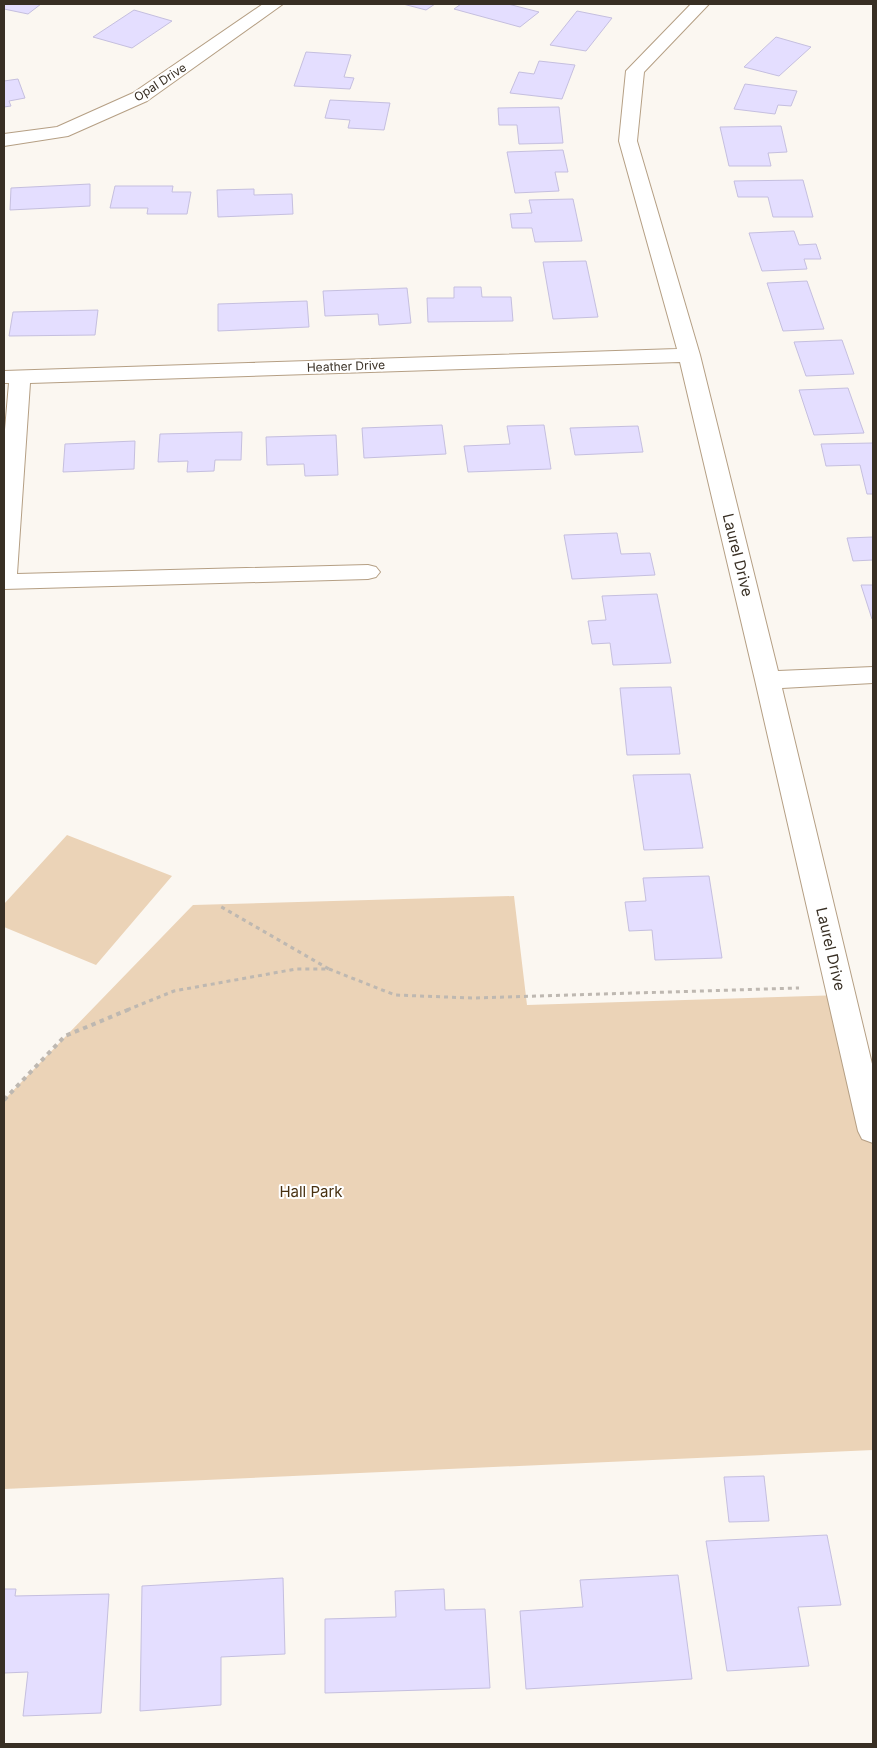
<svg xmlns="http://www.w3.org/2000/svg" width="877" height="1748" font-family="Inter,sans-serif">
  <rect width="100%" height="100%" fill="#fbf7f1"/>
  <!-- green -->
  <path fill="#ebd3b7" d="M67,835L172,876L96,965L4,927V904Z
    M514,896L527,1005L842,995L873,1134V1450L4,1489V1100L193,905Z"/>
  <!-- building -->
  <path fill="#e4deff" stroke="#c5bfdf" d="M4,4H41L28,14L4,9Z
    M403,4H435L426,10Z
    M461,4H508L539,12L520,27L454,9Z
    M134,10L172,21L132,48L93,37Z
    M577,11L612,18L586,51L550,45Z
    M776,37L811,47L779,76L744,67Z
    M306,52L351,55L344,77L354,78L350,89L294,86Z
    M539,61L575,65L562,99L510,93L519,72L534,74Z
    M18,79L25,98L9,101L11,106L4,107V81Z
    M745,84L797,91L791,106L778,105L775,114L734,109Z
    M330,100L390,103L384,130L348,128L350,120L325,118Z
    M559,107L563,143L519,144L517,125H499L498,108Z
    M781,126L787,152L768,153L771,166H729L720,127Z
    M563,150L568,172H555L559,191L515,193L507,152Z
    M803,180L813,217H773L768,197H738L734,181Z
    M90,184V206L10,210L11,188Z
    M115,186H173L172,192H191L187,214H147L148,208H110Z
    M254,189V195L292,194L293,214L218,217L217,190Z
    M573,199L582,241L535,242L532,228H512L510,214L532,213L529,200Z
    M794,231L799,245L816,244L821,259H804L807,269L762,271L749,233Z
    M586,261L598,317L553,319L543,262Z
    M807,281L824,329L783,331L767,283Z
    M454,287H481L482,297H511L513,321L428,322L427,298H454Z
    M407,288L411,323L379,325L378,314L325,316L323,291Z
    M307,301L309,327L218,331V304Z
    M98,310L95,335L9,336L13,312Z
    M842,340L854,374L806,376L794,342Z
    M848,388L864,433L814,435L799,390Z
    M442,425L446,454L364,458L362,428Z
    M544,425L551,469L468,472L464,446L510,444L507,426Z
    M638,426L643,452L575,455L570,428Z
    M242,432L241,460H215L214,471L187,472L188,461L158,462L160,434Z
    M336,435L338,475L305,476L304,464L267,465L266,437Z
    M135,441L134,469L63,472L65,444Z
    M873,443V494H867L860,465L826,466L821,444Z
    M617,533L621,554L650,553L655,575L572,579L564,535Z
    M873,537V560L853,561L847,538Z
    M861,585H873V619H872Z
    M657,594L671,663L613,665L610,643L592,644L588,621L606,620L602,596Z
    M671,687L680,754L627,755L620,688Z
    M690,774L703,848L644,850L633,775Z
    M709,876L722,958L655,960L652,930L629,931L625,902L646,901L643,878Z
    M764,1476L769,1521L729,1522L724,1477Z
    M827,1535L841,1605L798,1607L809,1666L727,1671L706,1541Z
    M678,1575L692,1679L526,1689L520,1611L583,1607L580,1580Z
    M283,1578L285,1654L221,1657V1705L140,1711L142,1586Z
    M4,1589H16L15,1596L109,1594L101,1713L23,1716L28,1672L4,1673Z
    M444,1589L445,1610L485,1609L490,1688L325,1693V1619L396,1617L395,1591Z"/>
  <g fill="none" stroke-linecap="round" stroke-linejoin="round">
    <defs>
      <path id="minor" d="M263,4H283L147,101L68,136L4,146V134L57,127L133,93Z
        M691,4H709L644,72L637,141L700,355L778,671L873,667V683L782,688L873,1068V1143L862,1139L858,1131L755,680L680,362L30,383L17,574L368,565L376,567L380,572L376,577L368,579L4,589V441L9,383H4V371L677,349L619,141L626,71Z"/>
    </defs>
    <!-- minor casing -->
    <use href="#minor" stroke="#b59f84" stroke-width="2"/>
    <!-- path-far1 -->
    <path stroke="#beb8b1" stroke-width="3" stroke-dasharray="4 4" stroke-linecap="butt" d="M329,969L395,995L472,998L799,988
      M127,1010L174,991L296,969H329L218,905"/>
    <!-- path -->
    <path stroke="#beb8b1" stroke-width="4" stroke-dasharray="4.5 4.5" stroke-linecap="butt" d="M4,1100L65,1036L130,1009"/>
    <!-- minor -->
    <use href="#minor" fill="#fff" fill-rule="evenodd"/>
  </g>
  <g text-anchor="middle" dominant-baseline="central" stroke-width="4" stroke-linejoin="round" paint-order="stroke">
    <!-- far-street labels -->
    <g font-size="12" fill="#382f24" stroke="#fff">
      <text transform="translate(160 82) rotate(-33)">Opal Drive</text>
      <text transform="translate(346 366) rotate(-2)">Heather Drive</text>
    </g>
    <!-- street labels -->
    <g font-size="15" fill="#382f24" stroke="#fff">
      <text transform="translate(738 555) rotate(76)">Laurel Drive</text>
      <text transform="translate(831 949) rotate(77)">Laurel Drive</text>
    </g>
    <!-- park labels -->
    <g font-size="15" fill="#483111" stroke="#fff">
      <text x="311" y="1191">Hall Park</text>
    </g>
  </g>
  <!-- border -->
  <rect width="877" height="1748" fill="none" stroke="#382f24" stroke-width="10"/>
</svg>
